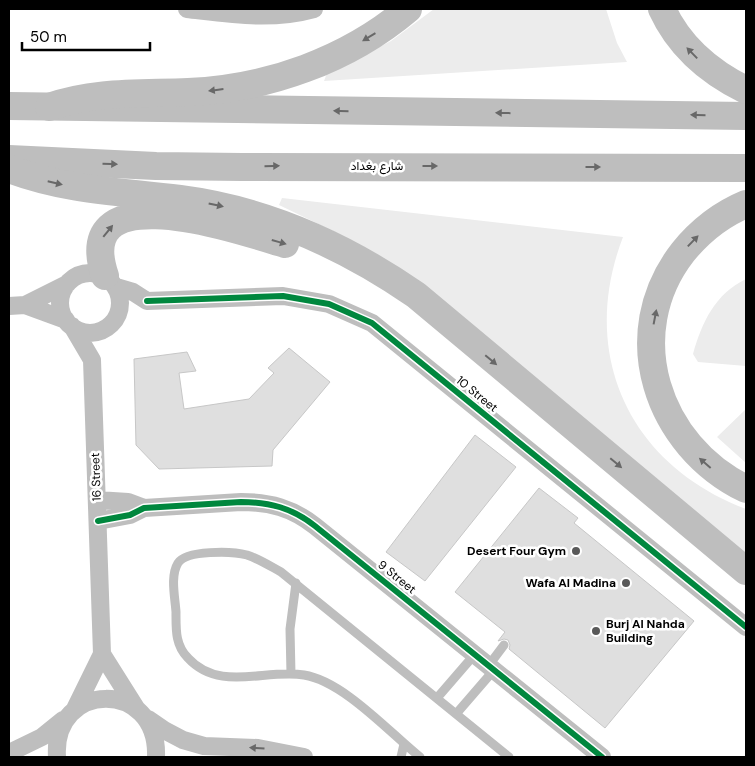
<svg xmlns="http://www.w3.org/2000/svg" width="755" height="766" font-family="'DM Sans',Vazirmatn,sans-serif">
  <rect width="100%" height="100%" fill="#fff"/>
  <!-- green -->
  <path fill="#ececec" d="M434,9H606L617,43L627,62L324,81L327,73L391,41Z
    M282,198L623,237C578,354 629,465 746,509V556L335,232L279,205Z
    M746,279V366L698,362L693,354C702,322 715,294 746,279Z
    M746,409V463L717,437Z"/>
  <!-- building -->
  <path fill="#dfdfdf" stroke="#c7c7c7" d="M289,348L330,382L273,450L272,466L159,469L136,445L134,359L187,352L196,371L179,373L184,409L249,399L274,373L268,368Z
    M475,435L516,467L425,581L386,552Z
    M539,488L578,518L574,523L694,621L605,728L509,649L510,645L508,640L504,639L498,641L505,632L455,592Z"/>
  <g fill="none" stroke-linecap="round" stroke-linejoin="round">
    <!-- lane -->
    <path stroke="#bebebe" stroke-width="9" d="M489,665L504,645
      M291,674L290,629L296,583
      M437,698L475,654
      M456,714L494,670
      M401,757L404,744
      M420,757C389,732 343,681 304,675C264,669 219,692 188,658C175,645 176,629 176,612C175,597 170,576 178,563C186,550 232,551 247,555C259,559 270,566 281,572L509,757"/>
    <!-- street -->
    <path stroke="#bebebe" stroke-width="18" d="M187,9C230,14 271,21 314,9
      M60 303a30 30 0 1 1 60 0a30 30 0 1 1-60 0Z
      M116,287L133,292L147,301
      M147,301L283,296L329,304L372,323L746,627
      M25,305L67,284
      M9,306L25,305L66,320
      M72,326L92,360
      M97,500L128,502L144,508
      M98,521L130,515L144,508L241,502C270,502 292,508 315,526L602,757
      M102,654L136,708
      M75,709L102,654L92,360
      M148,719L164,730L183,740L204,746L258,748L304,757
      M9,753L42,737L63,720
      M57,757C52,680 159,679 156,757"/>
    <!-- primary -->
    <path stroke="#bebebe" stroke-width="28" d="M9,106L746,116
      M9,159L156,166L242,167L746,168"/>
    <!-- highway -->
    <path stroke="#bebebe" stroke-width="28" d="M662,9C679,46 709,72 746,90
      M49,107C95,91 139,94 188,92C267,89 348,60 408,9
      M9,169C69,191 118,191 180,199C266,210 345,246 416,295L746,571
      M746,204C722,214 700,231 683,252C619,334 657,446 746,489
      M105,276C70,171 241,231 285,244"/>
    <defs>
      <path id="cycleway" d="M147,301L283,296L329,304L372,323L746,627
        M98,521L130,515L144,508L241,502C270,502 292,508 315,526L602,757"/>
    </defs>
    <!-- cycleway casing -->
    <use href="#cycleway" stroke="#fff" stroke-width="9"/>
    <!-- cycleway -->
    <use href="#cycleway" stroke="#00873e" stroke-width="6"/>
  </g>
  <!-- one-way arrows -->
  <defs><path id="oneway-solid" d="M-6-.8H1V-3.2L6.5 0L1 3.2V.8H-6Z" transform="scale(1.25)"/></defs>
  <g fill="#686868">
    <use href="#oneway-solid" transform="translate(369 37) rotate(149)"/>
    <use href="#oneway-solid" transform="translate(692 53) rotate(-134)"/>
    <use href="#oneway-solid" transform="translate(216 90) rotate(173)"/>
    <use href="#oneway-solid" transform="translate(341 111) rotate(-179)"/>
    <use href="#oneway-solid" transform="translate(503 113) rotate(-179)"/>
    <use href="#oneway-solid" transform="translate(698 115) rotate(-179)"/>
    <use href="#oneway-solid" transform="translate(110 164) rotate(2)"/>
    <use href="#oneway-solid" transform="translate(272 166) rotate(-1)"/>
    <use href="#oneway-solid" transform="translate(430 166)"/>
    <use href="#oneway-solid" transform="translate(593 167)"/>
    <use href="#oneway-solid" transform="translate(55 183) rotate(13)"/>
    <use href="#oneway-solid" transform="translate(216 205) rotate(12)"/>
    <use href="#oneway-solid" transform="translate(108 231) rotate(-51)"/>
    <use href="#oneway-solid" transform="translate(693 241) rotate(-46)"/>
    <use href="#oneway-solid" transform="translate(279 242) rotate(16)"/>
    <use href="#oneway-solid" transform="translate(655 317) rotate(-79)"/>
    <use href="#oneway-solid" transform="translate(491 360) rotate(40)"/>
    <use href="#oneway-solid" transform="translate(616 463) rotate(40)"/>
    <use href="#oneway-solid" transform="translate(705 463) rotate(-139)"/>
    <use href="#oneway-solid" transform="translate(257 748) rotate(-176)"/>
  </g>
  <!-- markers -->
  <g fill="#595959" stroke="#fff" stroke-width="2">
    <circle cx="576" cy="551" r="5"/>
    <circle cx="626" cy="583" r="5"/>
    <circle cx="596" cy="631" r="5"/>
  </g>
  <g text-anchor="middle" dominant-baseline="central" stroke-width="5" stroke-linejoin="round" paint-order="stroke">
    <!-- street labels -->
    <g font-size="12" fill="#000" stroke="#fff">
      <text x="377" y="166">شارع بغداد</text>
      <text transform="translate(477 394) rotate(39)">10 Street</text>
      <text transform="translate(96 477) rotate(-92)">16 Street</text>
      <text transform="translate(397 577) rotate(39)">9 Street</text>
    </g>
    <!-- poi labels -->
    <g font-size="12" font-weight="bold" fill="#000" stroke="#fff" text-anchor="end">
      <text x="566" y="551">Desert Four Gym</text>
      <text x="616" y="583">Wafa Al Madina</text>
      <text x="606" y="624" text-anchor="start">Burj Al Nahda<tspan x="606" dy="14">Building</tspan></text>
    </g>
  </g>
  <!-- border -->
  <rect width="755" height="766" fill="none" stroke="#000000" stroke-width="20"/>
  <!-- scale -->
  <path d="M22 42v8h128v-8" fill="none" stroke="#000000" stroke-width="2.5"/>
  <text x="30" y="42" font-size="15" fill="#000000" stroke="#ffffff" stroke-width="4" paint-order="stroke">50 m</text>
</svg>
